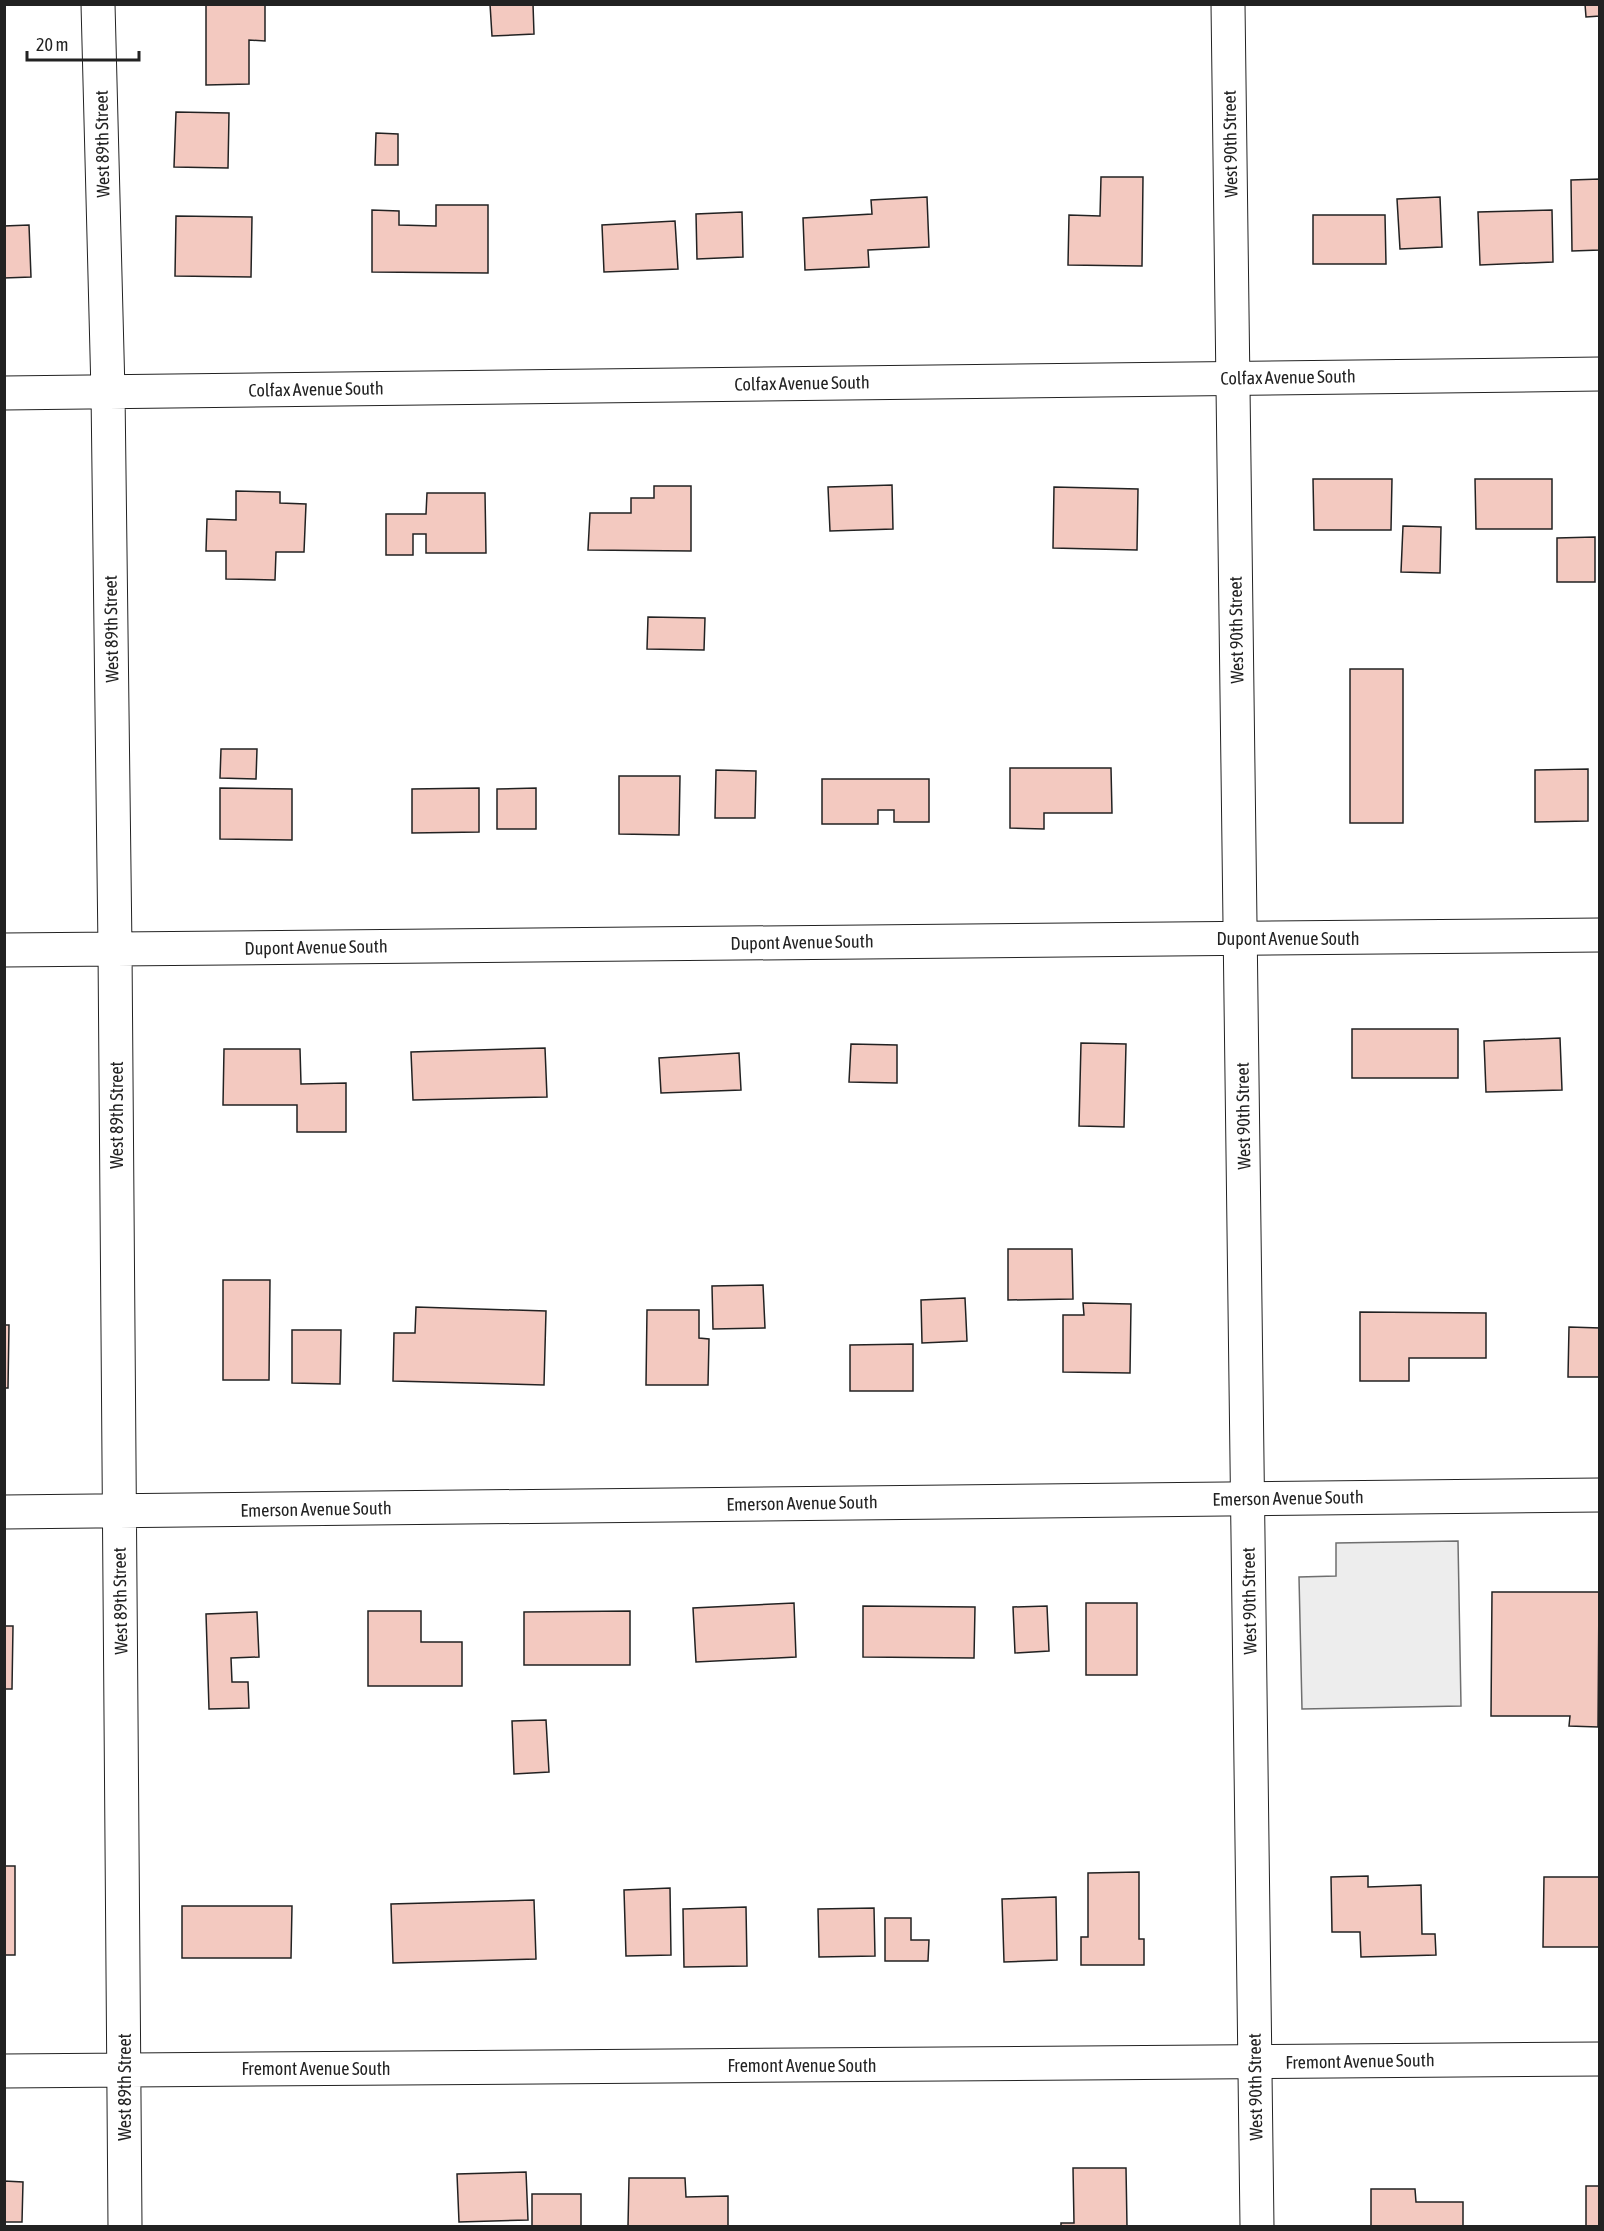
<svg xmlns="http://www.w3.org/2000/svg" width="1604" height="2231" font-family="'Asap Condensed',sans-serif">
  <rect width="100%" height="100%" fill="#fff"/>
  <!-- parking -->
  <path fill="#ededed" stroke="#6f6f6f" stroke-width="1.5" d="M1458,1541L1461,1706L1302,1709L1299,1577L1336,1576V1543Z"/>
  <!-- building -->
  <path fill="#f3c9c0" stroke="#222" stroke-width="1.5" d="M206,4H265V41L249,40V84L206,85Z
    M490,4H533L534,34L492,36Z
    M1585,4H1600V16L1586,17Z
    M176,112L229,113L228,168L174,167Z
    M376,133L398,134V165H375Z
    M1101,177H1143L1142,266L1068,265L1069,215L1100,216Z
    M1600,179V250L1572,251L1571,180Z
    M927,197L929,247L868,250L869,267L805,270L803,218L872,214L871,200Z
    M1440,197L1442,247L1400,249L1397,199Z
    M436,205H488V273L372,272V210L399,211V225L436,226Z
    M1552,210L1553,262L1480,265L1478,212Z
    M742,212L743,257L697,259L696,214Z
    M1313,215H1385L1386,264H1313Z
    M176,216L252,217L251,277L175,276Z
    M675,221L678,269L604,272L602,225Z
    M29,225L31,277L4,278V226Z
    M1313,479H1392L1391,530H1314Z
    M1475,479H1552V529H1476Z
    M892,485L893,529L830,531L828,487Z
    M654,486H691V551L588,550L590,513H631V498H654Z
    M1054,487L1138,489L1137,550L1053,548Z
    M236,491L280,492V503L306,504L304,552H276L275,580L226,579V551H206L207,519L236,520Z
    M427,493H485L486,553H426V534H413V555H386V514H426Z
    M1403,526L1441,527L1440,573L1401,572Z
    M1595,537V582H1557V538Z
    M648,617L705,618L704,650L647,649Z
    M1350,669H1403V823H1350Z
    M221,749H257L256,779L220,778Z
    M1010,768H1111L1112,813H1044V829L1010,828Z
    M1588,769V821L1535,822V770Z
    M716,770L756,771L755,818H715Z
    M619,776H680L679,835L619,834Z
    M822,779H929V822H894V810H878V824H822Z
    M220,788L292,789V840L220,839Z
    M479,788V832L412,833V789Z
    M536,788V829H497V789Z
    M1352,1029H1458V1078H1352Z
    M1560,1038L1562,1090L1486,1092L1484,1041Z
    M1081,1043L1126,1044L1124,1127L1079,1126Z
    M851,1044L897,1045V1083L849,1082Z
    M545,1048L547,1097L413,1100L411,1052Z
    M224,1049H300L301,1084L346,1083V1132H297V1105H223Z
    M739,1053L741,1090L661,1093L659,1058Z
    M1008,1249H1072L1073,1299L1008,1300Z
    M223,1280H270L269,1380H223Z
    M763,1285L765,1328L713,1329L712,1286Z
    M965,1298L967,1341L922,1343L921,1300Z
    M1083,1303L1131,1304L1130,1373L1063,1372V1315H1084Z
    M416,1307L546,1311L544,1385L393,1381L394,1333H415Z
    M647,1310H699V1338L709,1339L708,1385H646Z
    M1360,1312L1486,1313V1358H1409V1381H1360Z
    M4,1325H9L8,1388H4Z
    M1569,1327L1600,1328V1377H1568Z
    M292,1330H341L340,1384L292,1383Z
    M913,1344V1391H850V1345Z
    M1492,1592H1599L1598,1727L1569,1726L1570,1716H1491Z
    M794,1603L796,1657L696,1662L693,1608Z
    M1086,1603H1137V1675H1086Z
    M863,1606L975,1607L974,1658L863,1657Z
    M1047,1606L1049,1651L1015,1653L1013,1607Z
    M368,1611H421V1642H462V1686H368Z
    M630,1611V1665H524V1612Z
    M257,1612L259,1657L231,1658L232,1682H248L249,1708L209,1709L206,1614Z
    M4,1626H13L12,1689H4Z
    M546,1720L549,1772L514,1774L512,1721Z
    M4,1866H15V1955H4Z
    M1139,1872V1939H1144V1965H1081V1937H1088V1873Z
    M1368,1876V1887L1421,1885L1422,1934H1435L1436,1955L1361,1957L1360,1932H1332L1331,1877Z
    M1544,1877H1600V1947H1543Z
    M670,1888L671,1955L626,1956L624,1890Z
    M1056,1897L1057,1960L1004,1962L1002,1899Z
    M534,1900L536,1959L393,1963L391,1904Z
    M182,1906H292L291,1958H182Z
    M746,1907L747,1966L684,1967L683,1909Z
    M874,1908L875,1956L819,1957L818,1909Z
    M885,1918H911V1940H929L928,1961H885Z
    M1073,2168H1126L1127,2226H1061V2223H1074Z
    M526,2172L528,2220L459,2222L457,2174Z
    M629,2178H685L686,2197L728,2196V2226H628Z
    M4,2181L23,2182L22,2222H4Z
    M1586,2186H1600V2226H1586Z
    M1371,2189H1415L1416,2202H1463V2226H1371Z
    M532,2194H581V2226H532Z"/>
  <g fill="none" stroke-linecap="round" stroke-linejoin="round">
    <defs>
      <path id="street" d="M98,4L108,392L115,949L125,2226
        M4,393L1600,374
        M4,950L1600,935
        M4,1512L1600,1495
        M4,2071L1600,2059"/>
      <path id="secondary" d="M1228,4L1257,2226"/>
    </defs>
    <!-- street casing -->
    <use href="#street" stroke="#222" stroke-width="35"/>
    <!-- secondary casing -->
    <use href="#secondary" stroke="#222" stroke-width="35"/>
    <!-- street -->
    <use href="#street" stroke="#fff" stroke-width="33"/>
    <!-- secondary -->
    <use href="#secondary" stroke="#fff" stroke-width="33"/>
  </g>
  <g text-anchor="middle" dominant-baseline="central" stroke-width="4.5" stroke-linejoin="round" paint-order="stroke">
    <!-- street labels -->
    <g font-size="18" fill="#222" stroke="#fff">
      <text transform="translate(102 144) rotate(-91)">West 89th Street</text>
      <text transform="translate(1230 144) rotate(-91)">West 90th Street</text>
      <text transform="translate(1288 377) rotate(-1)">Colfax Avenue South</text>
      <text transform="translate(802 383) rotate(-1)">Colfax Avenue South</text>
      <text transform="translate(316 389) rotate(-1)">Colfax Avenue South</text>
      <text transform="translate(111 629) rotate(-91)">West 89th Street</text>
      <text transform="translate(1236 630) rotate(-91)">West 90th Street</text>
      <text x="1288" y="938">Dupont Avenue South</text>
      <text transform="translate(802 942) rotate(-1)">Dupont Avenue South</text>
      <text transform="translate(316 947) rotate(-1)">Dupont Avenue South</text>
      <text transform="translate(116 1115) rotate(-90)">West 89th Street</text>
      <text transform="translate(1243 1116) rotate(-91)">West 90th Street</text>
      <text transform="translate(1288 1498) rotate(-1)">Emerson Avenue South</text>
      <text transform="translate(802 1503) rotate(-1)">Emerson Avenue South</text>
      <text transform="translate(316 1509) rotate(-1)">Emerson Avenue South</text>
      <text transform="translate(120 1601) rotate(-91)">West 89th Street</text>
      <text transform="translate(1249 1601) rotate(-91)">West 90th Street</text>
      <text transform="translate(1360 2061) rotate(-1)">Fremont Avenue South</text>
      <text x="802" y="2065">Fremont Avenue South</text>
      <text x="316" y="2068">Fremont Avenue South</text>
      <text transform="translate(124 2087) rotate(-90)">West 89th Street</text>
      <text transform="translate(1255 2087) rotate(-91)">West 90th Street</text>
    </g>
  </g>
  <!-- border -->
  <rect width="1604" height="2231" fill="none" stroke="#222222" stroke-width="12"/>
  <!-- scale -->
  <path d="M27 51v9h112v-9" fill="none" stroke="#222222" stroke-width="3"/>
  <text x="36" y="51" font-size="18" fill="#222222" stroke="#ffffff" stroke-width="4.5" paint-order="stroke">20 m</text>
</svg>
